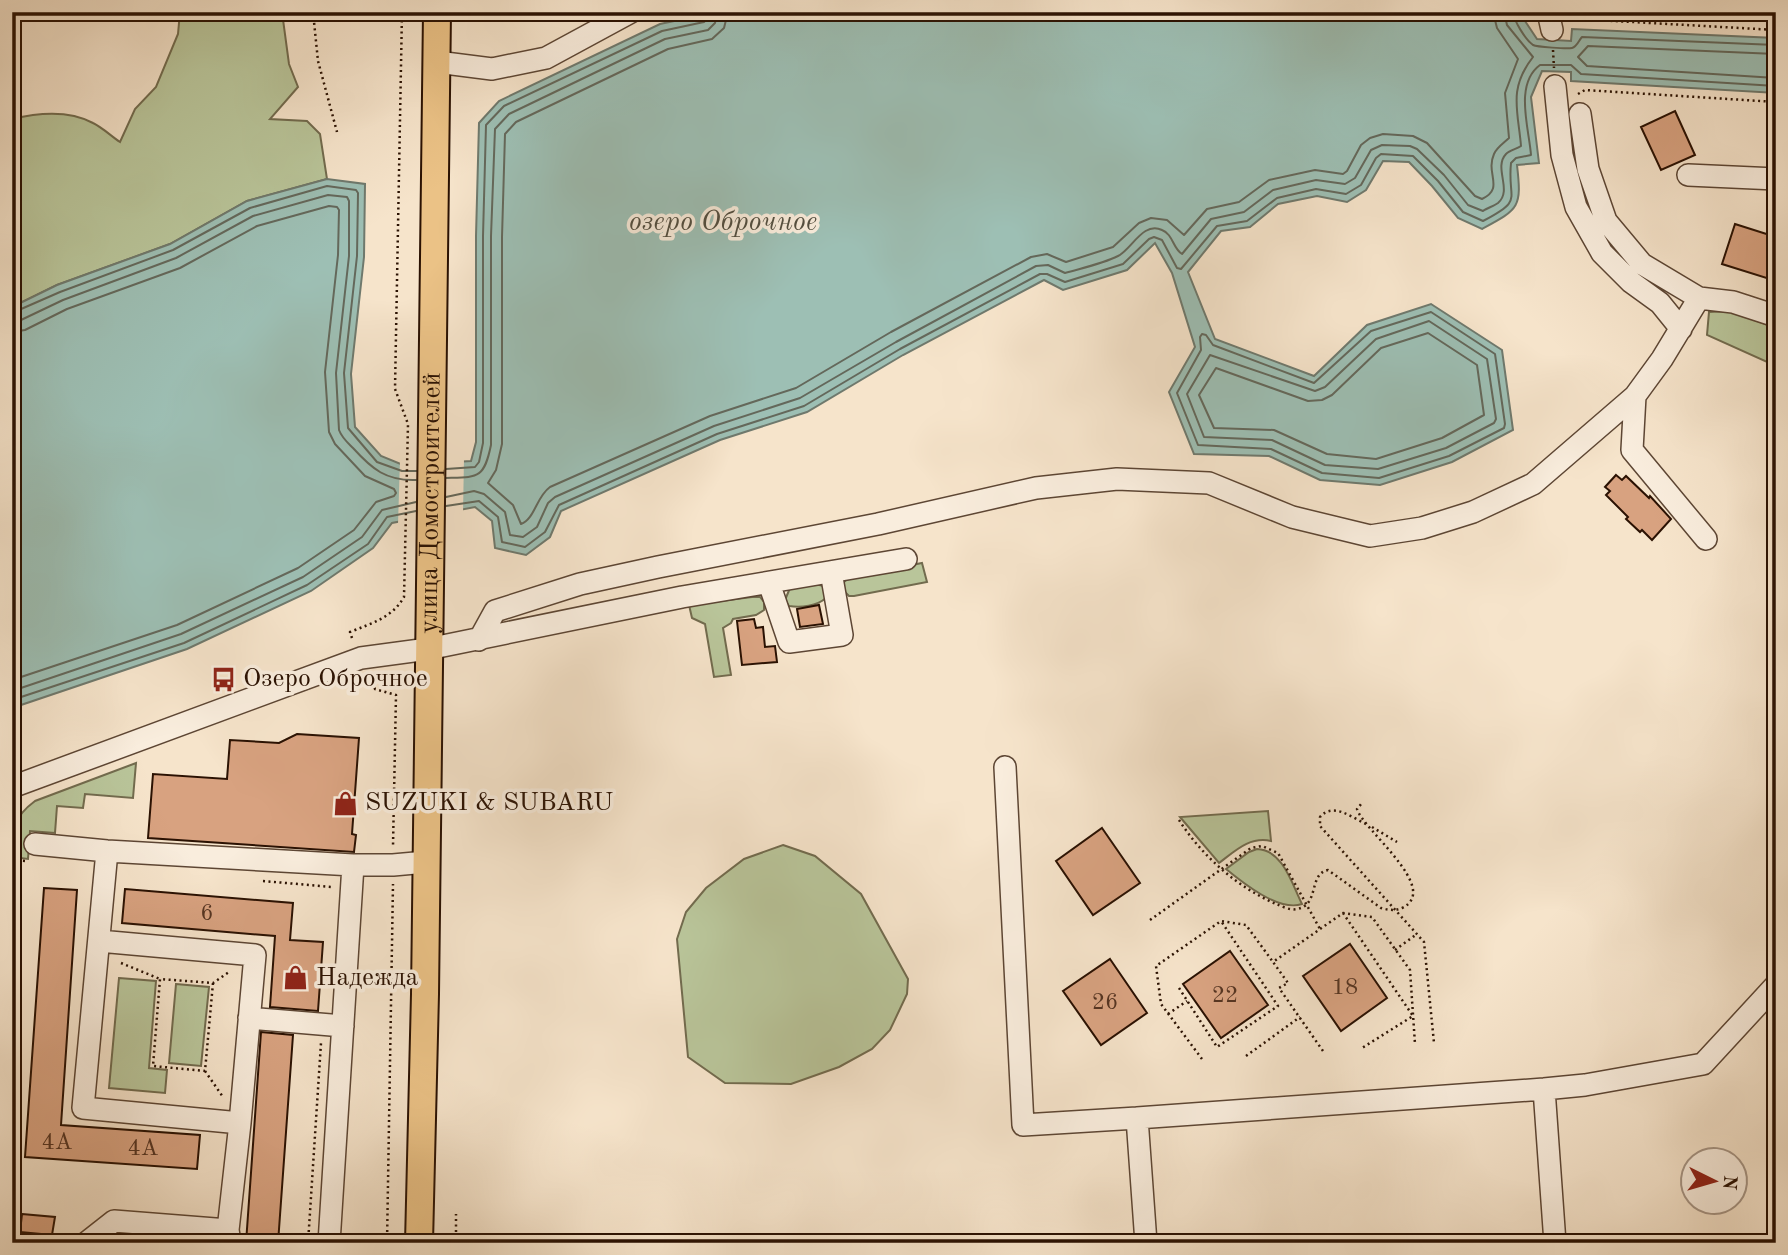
<svg xmlns="http://www.w3.org/2000/svg" width="1788" height="1255" font-family="'Old Standard TT',serif">
  <rect width="100%" height="100%" fill="#f6e4cb"/>
  <filter id="stains"><feTurbulence type="fractalNoise" baseFrequency=".00286" numOctaves="4"/><feColorMatrix values="0 0 0 0 .2 0 0 0 0 .09 0 0 0 0 .02 0 0 0 .5 -.17"/></filter>
  <radialGradient id="worn" r=".72"><stop offset=".6" stop-color="#630" stop-opacity="0"/><stop offset="1" stop-color="#630" stop-opacity=".3"/></radialGradient>
  <!-- green -->
  <path fill="#b9c59a" stroke="#726b4e" stroke-width="2" d="M180,12H282L289,64L298,87L270,119L307,121L320,134L327,179L247,201L170,244L57,285L12,307V119C37,113 69,110 93,123C103,128 111,136 120,142L135,109L156,87L178,34Z
    M1731,311L1776,328V366L1707,335L1709,312Z
    M922,563L927,582L854,596H849L844,591V582L848,578Z
    M816,584L823,586L826,598C817,606 801,608 789,606L785,600L790,588Z
    M752,597H760L764,602V610L756,615L733,619L731,623L723,628L731,675L714,677L705,624L692,618L689,605Z
    M136,763L133,798L85,794L83,808L57,806L55,833L30,831L28,859L12,857C12,830 12,818 35,801Z
    M1268,811L1271,841C1250,836 1235,851 1219,863L1180,817Z
    M783,845L815,856L861,894L908,979L907,994L890,1030L872,1049L839,1067L791,1084L725,1083L688,1057L677,939L686,912L706,888L744,859Z
    M1257,849C1283,850 1292,884 1302,904C1279,912 1243,883 1226,869L1249,852Z
    M119,978L156,981L149,1068L167,1070L165,1093L109,1088Z
    M176,984L209,987L201,1066L169,1063Z"/>
  <!-- water -->
  <path fill="#9dbfb4" stroke="#6f796d" stroke-width="2" d="M717,12H1519L1537,39L1571,41L1572,29L1776,38V93L1571,81V72L1542,71L1531,97L1539,163L1517,165C1522,208 1519,209 1482,229L1458,218L1432,186L1409,162L1383,161L1366,190L1347,202L1317,196L1278,204L1250,227L1221,231L1188,272L1215,339L1314,376L1367,325L1431,304L1502,350L1513,430L1452,462L1380,485L1320,480L1269,456L1194,454L1169,392L1195,347L1172,273L1155,243L1127,270L1063,290L1044,280L903,355L807,412L720,440L561,511L550,537L526,555L495,548L492,521L475,507L392,523L373,548L311,591L187,649L12,708V307L57,285L170,244L247,201L327,179L365,184L364,257L351,374L355,427L381,456L403,465L471,461L476,442V236L479,123L499,101L660,24Z"/>
  <!-- pier -->
  <path fill="#f6e4cb" d="M464,458L463,513L398,525L400,460Z"/>
  <g fill="none" stroke-linecap="round" stroke-linejoin="round">
    <!-- shore -->
    <path stroke="#64685b" stroke-width="2" d="M728,12L724,28L712,39L668,49L516,122L505,134L502,237V444L496,470L488,483L513,505L521,524C535,519 536,497 550,487L710,416L796,388L891,332L1031,257L1047,254L1066,262L1113,247L1139,223L1151,218L1167,220L1184,235L1207,209L1239,202L1269,180L1315,170L1343,174L1347,171L1361,145L1370,138L1383,134L1413,136L1427,143L1475,196L1482,199C1505,188 1485,174 1494,154C1497,147 1504,143 1509,138L1505,93L1518,59L1497,28L1493,12
      M1513,12C1514,21 1525,39 1533,45C1537,47 1567,49 1572,48C1577,47 1579,40 1582,37L1776,45
      M1776,54L1588,46L1578,57L1587,66L1776,78
      M1431,312L1495,354L1505,424L1504,428L1449,456L1379,478L1322,473L1271,449L1198,445L1177,393L1201,350L1200,337L1202,334L1206,335L1213,345L1314,383L1371,331Z
      M12,313L60,292L173,250L250,208L327,186L356,190L358,193L357,256L344,373L348,428L377,462L402,471H417
      M12,321L21,320L63,300L176,258L253,216L328,195L347,197L349,201V256L336,373L339,430C342,438 347,442 353,448C372,469 386,481 416,480
      M1429,321L1487,359L1496,419L1494,423L1446,448L1378,469L1325,465L1272,440L1204,437L1187,394L1210,355L1315,391L1325,387L1376,339Z
      M12,332L25,330L67,309L180,268L257,226L329,206L337,207L339,210L338,255L325,372L329,432L335,444L365,476L394,489L396,493L394,496L376,502L354,530L298,568L177,625L12,680
      M1428,333L1477,365L1484,415L1442,438L1376,459L1327,454L1274,430L1214,428L1199,395L1216,368L1308,401L1322,400L1332,395L1381,348Z
      M446,469L475,467L479,462L483,443V236L486,125L504,106L662,31L704,22L708,18L709,12
      M446,478C478,477 484,479 491,445V236L495,129L509,114L665,39L708,30L715,23L717,12
      M446,497L474,491L484,494L505,512L510,535L523,537L537,527L548,503L555,497L714,426L800,398L896,342L1036,266L1048,265L1065,273C1082,268 1102,264 1118,256C1132,249 1143,221 1162,230C1173,234 1173,249 1182,254L1211,219L1244,212L1273,190L1316,180L1345,184L1355,178L1371,150L1382,145L1410,146L1417,149L1444,175L1468,205L1483,211C1487,208 1494,206 1498,203C1513,190 1493,168 1506,154C1510,150 1517,149 1521,146C1518,110 1508,89 1533,57L1507,25L1504,12
      M446,506L479,501L498,517L502,542L525,547L545,532L559,505L717,434L804,406L900,349L1040,274H1047L1065,282L1123,264L1149,239L1154,237L1162,240L1177,268L1181,269L1217,226L1247,221L1277,198L1316,189L1346,194L1361,185L1376,158L1381,154L1413,156L1438,181L1463,212L1483,221C1525,199 1507,201 1511,163L1516,158L1531,155C1529,128 1514,84 1540,65H1571L1581,74L1776,86
      M12,691L181,634L303,577L362,537L382,510L416,502
      M12,700L184,643L307,585L368,544L387,517L416,511"/>
  </g>
  <!-- building -->
  <path fill="#d8a280" stroke="#2a1102" stroke-width="2" d="M1675,111L1695,155L1661,170L1641,127Z
    M1735,224L1776,237V281L1722,264Z
    M1616,475L1622,480L1626,476L1649,498L1650,496L1671,519L1652,540L1642,530L1640,532L1626,519L1628,517L1606,495L1610,491L1605,487Z
    M819,605L823,624L800,627L797,609Z
    M754,619L756,628L763,627L765,647L775,646L777,662L742,665L737,621Z
    M297,734L359,738L352,834L356,835L354,852L148,838L153,774L227,779L230,740L279,743Z
    M1102,828L1140,883L1093,915L1056,861Z
    M44,888L77,890L61,1125L200,1135L197,1169L25,1157Z
    M125,889L293,903L290,940L323,942L318,1011L270,1007L275,936L122,923Z
    M1350,944L1387,998L1341,1031L1303,976Z
    M1230,951L1268,1005L1221,1038L1183,984Z
    M1110,959L1147,1013L1101,1045L1063,991Z
    M261,1032L293,1035L278,1243H246Z
    M22,1214L55,1217L52,1235L20,1232Z"/>
  <g fill="none" stroke-linecap="round" stroke-linejoin="round">
    <defs>
      <path id="minor" d="M1548,12L1552,30
        M437,62L492,69L546,58L631,12
        M1555,86L1562,155L1576,207L1602,253L1631,282L1660,303L1681,329
        M1580,114L1588,169L1606,221L1642,264L1699,298L1733,302L1776,316
        M1688,175L1776,179
        M1635,396L1632,450L1706,539
        M769,583L789,642L842,635L831,572
        M479,640L495,611L580,584L658,567L878,524L1036,488L1117,479L1209,483L1292,517L1370,536L1422,528L1473,512L1533,484L1635,396L1662,359L1699,298
        M1005,767L1023,1125L1137,1118
        M12,787L361,658L428,649L682,597L906,559
        M35,844L107,851L353,865H393L426,862
        M99,941L255,955L240,1123L83,1108L107,851
        M249,1018L343,1026
        M1544,1089L1555,1243
        M230,1242L228,1230L240,1123
        M86,1243L114,1221L228,1230
        M329,1243L353,865
        M1146,1243L1137,1118L1544,1089L1585,1085L1703,1064L1776,985"/>
      <g id="major">
        <path id="s1" d="M419,1243L425,994L437,12"/>
      </g>
    </defs>
    <!-- minor casing -->
    <use href="#minor" stroke="#5d4634" stroke-width="24"/>
    <!-- major casing -->
    <use href="#major" stroke="#2a1102" stroke-width="30"/>
    <!-- path -->
    <path stroke="#2a1102" stroke-width="2.5" stroke-dasharray="2 3.5" stroke-linecap="butt" d="M313,12L318,61L337,132
      M1567,15L1578,19L1776,30
      M1553,50L1554,68
      M1578,94L1585,90L1776,102
      M352,638L350,632C372,623 392,618 404,597L408,424L395,389L402,12
      M372,683L375,689L396,695L393,846
      M1179,820C1202,856 1237,887 1276,904C1282,906 1290,911 1297,909C1320,905 1308,874 1328,870L1381,908C1388,910 1395,911 1402,908C1442,889 1362,829 1357,809L1362,803
      M1366,824C1351,817 1333,802 1320,817V826L1424,942L1434,1043
      M1372,827L1397,842
      M12,860L26,861
      M263,881L332,887
      M1343,913L1413,1016L1362,1048
      M1150,920L1251,848L1262,846L1278,853L1320,929
      M1395,950L1417,934
      M121,963L160,979
      M213,983L205,1071L153,1066L160,979L213,983L229,972
      M1179,988L1217,1047L1278,1006L1221,921
      M1168,1014L1187,1001
      M1323,1051L1279,988L1288,983L1273,962L1343,913L1372,917L1410,970L1415,1044
      M1246,1056L1300,1017
      M1202,1059L1161,1004L1156,966L1221,921L1246,925L1273,962
      M205,1071L223,1097
      M308,1243L321,1043
      M387,1243L393,884
      M456,1243V1214"/>
    <!-- minor -->
    <use href="#minor" stroke="#f9eddd" stroke-width="21"/>
    <!-- major -->
    <use href="#major" stroke="#ebc286" stroke-width="26"/>
  </g>
  <!-- icons -->
  <defs>
    <symbol id="bus-bare" viewBox="-9 -9 18 18"><path d="M-5-6H5V4H4V6H2V4H-2V6H-4V4H-5ZM-3.5-4V0h7V-4ZM-3.5 1.2v1.5H-2V1.2ZM2 1.2v1.5H3.5V1.2Z" fill="#8f2418" stroke="#f9eddd" stroke-width="2.5" paint-order="stroke"/></symbol>
    <symbol id="shop-bare" viewBox="-9 -9 18 18"><path d="M-5-2.5h2.3a2.7 3.5 0 0 1 5.4 0H5L5.5 6h-11ZM-1.5-2.5h3a1.5 2.3 0 0 0-3 0Z" fill="#8f2418" stroke="#f9eddd" stroke-width="2.5" paint-order="stroke"/></symbol>
  </defs>
  <g fill-rule="evenodd">
    <use href="#bus-bare" x="206" y="662" width="35" height="35"/>
    <use href="#shop-bare" x="328" y="786" width="35" height="35"/>
    <use href="#shop-bare" x="278" y="960" width="35" height="35"/>
  </g>
  <g text-anchor="middle" dominant-baseline="central" stroke-width="7" stroke-linejoin="round" paint-order="stroke">
    <!-- number labels -->
    <g font-size="23" fill="#563522">
      <text x="207" y="913">6</text>
      <text x="1345" y="987">18</text>
      <text x="1225" y="995">22</text>
      <text x="1105" y="1002">26</text>
      <text x="57" y="1142">4А</text>
      <text x="143" y="1148">4А</text>
    </g>
    <!-- street labels -->
    <g font-size="26" fill="#2a1102" stroke="#f9eddd">
      <text stroke="none"><textPath href="#s1" startOffset="740">улица Домостроителей</textPath></text>
    </g>
    <!-- poi labels -->
    <g font-size="26" fill="#2a1102" stroke="#f9eddd" text-anchor="start">
      <text x="243" y="679">Озеро Оброчное</text>
      <text x="365" y="803">SUZUKI &amp; SUBARU</text>
      <text x="316" y="978">Надежда</text>
    </g>
    <!-- water labels -->
    <g font-size="28" font-style="italic" fill="#524e40" stroke="#f9eddd">
      <text x="723" y="223">озеро Оброчное</text>
    </g>
  </g>
  <!-- margin -->
  <rect width="1788" height="1255" fill="none" stroke="#f6e4cb" stroke-width="42"/>
  <rect x="14" y="14" width="1760" height="1227" fill="none" stroke="#2a1102" stroke-width="3.5"/>
  <rect x="21" y="21" width="1746" height="1213" fill="none" stroke="#2a1102" stroke-width="2"/>
  <!-- north arrow -->
  <g transform="translate(1714 1181) rotate(95)"><circle r="33" fill="#f9eddd" stroke="#a69585" stroke-width="2"/>
  <path d="M0-5L12 26L0 18L-12 26Z" fill="#8f2418"/>
  <text y="-10" font-size="19" font-weight="bold" text-anchor="middle" fill="#2a1102">N</text>
  </g>
  <rect width="100%" height="100%" filter="url(#stains)"/>
  <rect width="100%" height="100%" fill="url(#worn)"/>
</svg>
